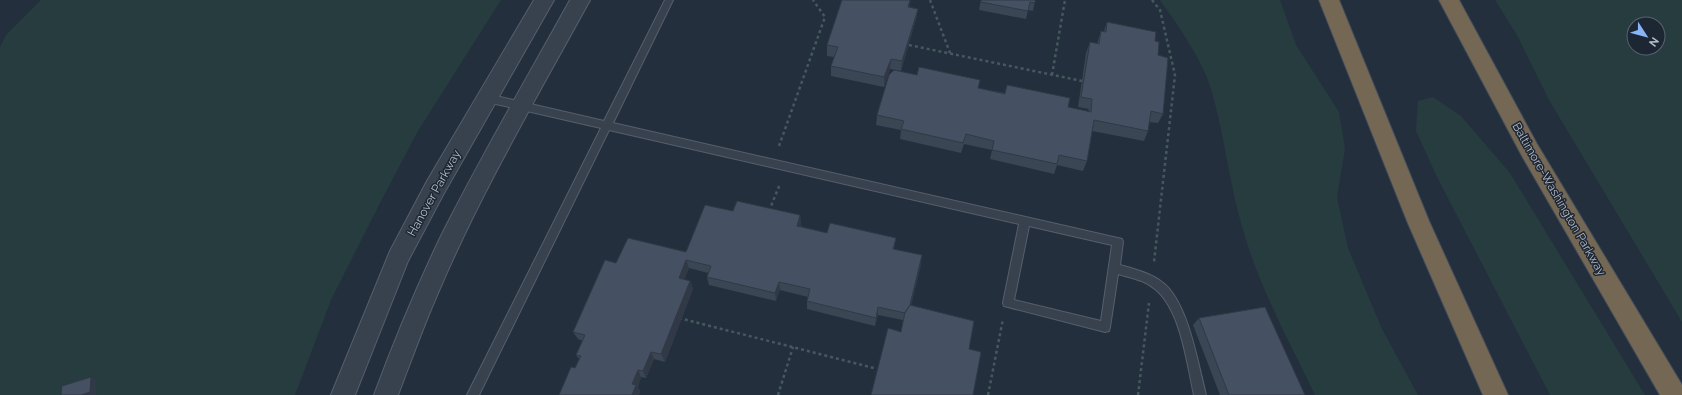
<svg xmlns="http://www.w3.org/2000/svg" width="1682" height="395" font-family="Raleway,sans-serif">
  <rect width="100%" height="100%" fill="#242f3e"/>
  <!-- green -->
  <path fill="#263c3f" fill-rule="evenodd" d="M41,0H501L418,131L380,203L331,300L295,395H0V47L6,35Z
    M1160,0H1280L1296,45L1339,112L1345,149L1337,197L1348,248L1382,329L1418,395H1315C1291,345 1264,296 1247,243C1230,193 1226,140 1211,89C1203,61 1177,24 1160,0Z
    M1495,0H1682V322L1549,100L1517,35ZM1634,24H1658V48H1634Z
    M1433,97L1461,116L1510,173L1645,395H1550L1437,177L1416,131L1418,101Z"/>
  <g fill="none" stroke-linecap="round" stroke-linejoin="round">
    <defs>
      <path id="service" d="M665,0H673L613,123L1122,239L1123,242L1120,265C1134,269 1150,273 1162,282C1188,301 1198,364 1206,395H1194C1187,364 1181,310 1155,289C1145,280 1131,278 1118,274L1110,327L1109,331L1105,332L1004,306L1003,303L1019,224L609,130L479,395H467L601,128L487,102L482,98L487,94L604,121ZM1029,226L1112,245L1101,321L1014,300Z"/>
      <path id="tertiary" d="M534,0H554L443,195L408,261L355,395H331L390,251L427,181Z
        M570,0H590C537,97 481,192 438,293C423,327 411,361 398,395H374C394,341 416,288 441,236C481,156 527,78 570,0Z"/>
      <path id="motorway" d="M1319,0H1339L1429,221L1508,395H1483L1407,221Z
        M1439,0H1459L1537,144L1682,385V395H1660L1522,156Z"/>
    </defs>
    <!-- service casing -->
    <use href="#service" stroke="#565f6c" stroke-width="2"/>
    <!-- tertiary casing -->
    <use href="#tertiary" stroke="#565f6c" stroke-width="2"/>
    <!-- motorway casing -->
    <use href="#motorway" stroke="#434c59" stroke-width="2"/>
    <!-- path -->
    <path stroke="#44595c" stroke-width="2.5" stroke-dasharray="3 3" stroke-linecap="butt" d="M930,0L950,53
      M1152,0L1160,10L1175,75L1154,262
      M909,45L1082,81
      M1052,75L1065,0
      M779,146L825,17L813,0
      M769,211L780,184
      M679,318L874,368
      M778,395L793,347
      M988,395L1003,319
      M1138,395L1149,303"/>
    <!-- service -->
    <use href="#service" fill="#38414e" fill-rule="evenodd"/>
    <!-- tertiary -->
    <use href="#tertiary" fill="#38414e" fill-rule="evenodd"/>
    <!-- motorway -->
    <use href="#motorway" fill="#746855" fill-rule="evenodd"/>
  </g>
  <!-- wall -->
  <path fill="#3b4654" d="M979,0H1035L1033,11L1028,10L1026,19L979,10L981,0Z
    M910,5V7L918,9L916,19L901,71L890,69L884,87L831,76V66L834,57L827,56V45Z
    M1107,22L1155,41L1158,55L1163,114L1158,123L1149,122L1148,131L1144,141L1092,131L1087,161L1083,171L1057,165L1054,174L990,159L992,150L964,144L961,153L900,139L901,130L876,125L877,115L917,75L980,80L978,88L1005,93L1007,85L1068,107L1088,111L1089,109L1078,107L1086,53L1090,42L1097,44L1101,31H1104Z
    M733,211L800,215L801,224L800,226L827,233L896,238L894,249L921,264L911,306L901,332L903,320L878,315L875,326L807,309V301L808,297L780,290L776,301L709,285L707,277L708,273L689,268L684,280L690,281L693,289L665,362L654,359L646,378L641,377L638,387L640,391L639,395H559L575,368L579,359L576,355L583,341L578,339L573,332L616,263L686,252Z
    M1199,318L1305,395H1220L1193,325Z"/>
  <!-- shaded-wall -->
  <path fill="#303945" d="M910,0H911L910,5L907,17L908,7Z
    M918,9L916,19L901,71L902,61Z
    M891,59L890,69L884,87V77Z
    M800,215L801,224L798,234L797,226Z
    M922,255L921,264L909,314L904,321Z
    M686,260L689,268L682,286L679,278Z
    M690,281L693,289L665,362L661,354Z
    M779,282L780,290L776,301L775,293Z
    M878,307V315L875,326L876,318Z
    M651,352L654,359L646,378L643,371Z
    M638,370L641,377L638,387L640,391L639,395H632V384Z
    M91,377L97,380L96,395H81Z"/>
  <!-- building -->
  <path fill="#455162" stroke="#303945" d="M842,0H910L908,7L918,9L902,61L891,59L884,77L831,66L838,47L827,45Z
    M981,0H1035V3L1030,2L1028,11L981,2Z
    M1107,22L1156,32L1155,41L1159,42L1158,55L1168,58L1163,114L1151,111L1148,131L1094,120L1087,161L1059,155L1057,164L992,150L994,141L966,134L963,143L901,129L904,121L877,115L889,75L894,70L917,75L919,67L980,80L978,88L1005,94L1007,85L1070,98L1068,107L1091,112L1092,99L1081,97L1090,42L1099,44L1101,31L1106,32Z
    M737,201L800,215L797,226L827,233L830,223L896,238L893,249L922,255L910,305L905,313L878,307L876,318L807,301L810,289L779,282L775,293L707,277L711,266L686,260L679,278L690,281L661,354L651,352L643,371L638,370L632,384L636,385L632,395H559L571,367L575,368L581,356L576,355L585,335L573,332L605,260L616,263L628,238L686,252L705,205L733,211Z
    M910,305L974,321L969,349L981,352L973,395H871L888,328L901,332L905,312Z
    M1265,307L1305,395H1229L1199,318Z
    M91,377L90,392L81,395H61L62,386Z"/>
  <g text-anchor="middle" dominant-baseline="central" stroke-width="3" stroke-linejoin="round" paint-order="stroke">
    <!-- street labels -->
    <g font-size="12" fill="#b4bcc9" stroke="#1d2633">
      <text transform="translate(434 193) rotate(-61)">Hanover Parkway</text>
      <text transform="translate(1559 199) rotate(60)">Baltimore-Washington Parkway</text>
    </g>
  </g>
  <!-- north arrow -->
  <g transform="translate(1646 36) rotate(126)"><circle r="19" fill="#1d2633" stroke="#59626f"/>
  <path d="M0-3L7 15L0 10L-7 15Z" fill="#8ab4f8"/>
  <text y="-6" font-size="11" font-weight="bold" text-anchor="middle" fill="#b4bcc9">N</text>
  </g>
</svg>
